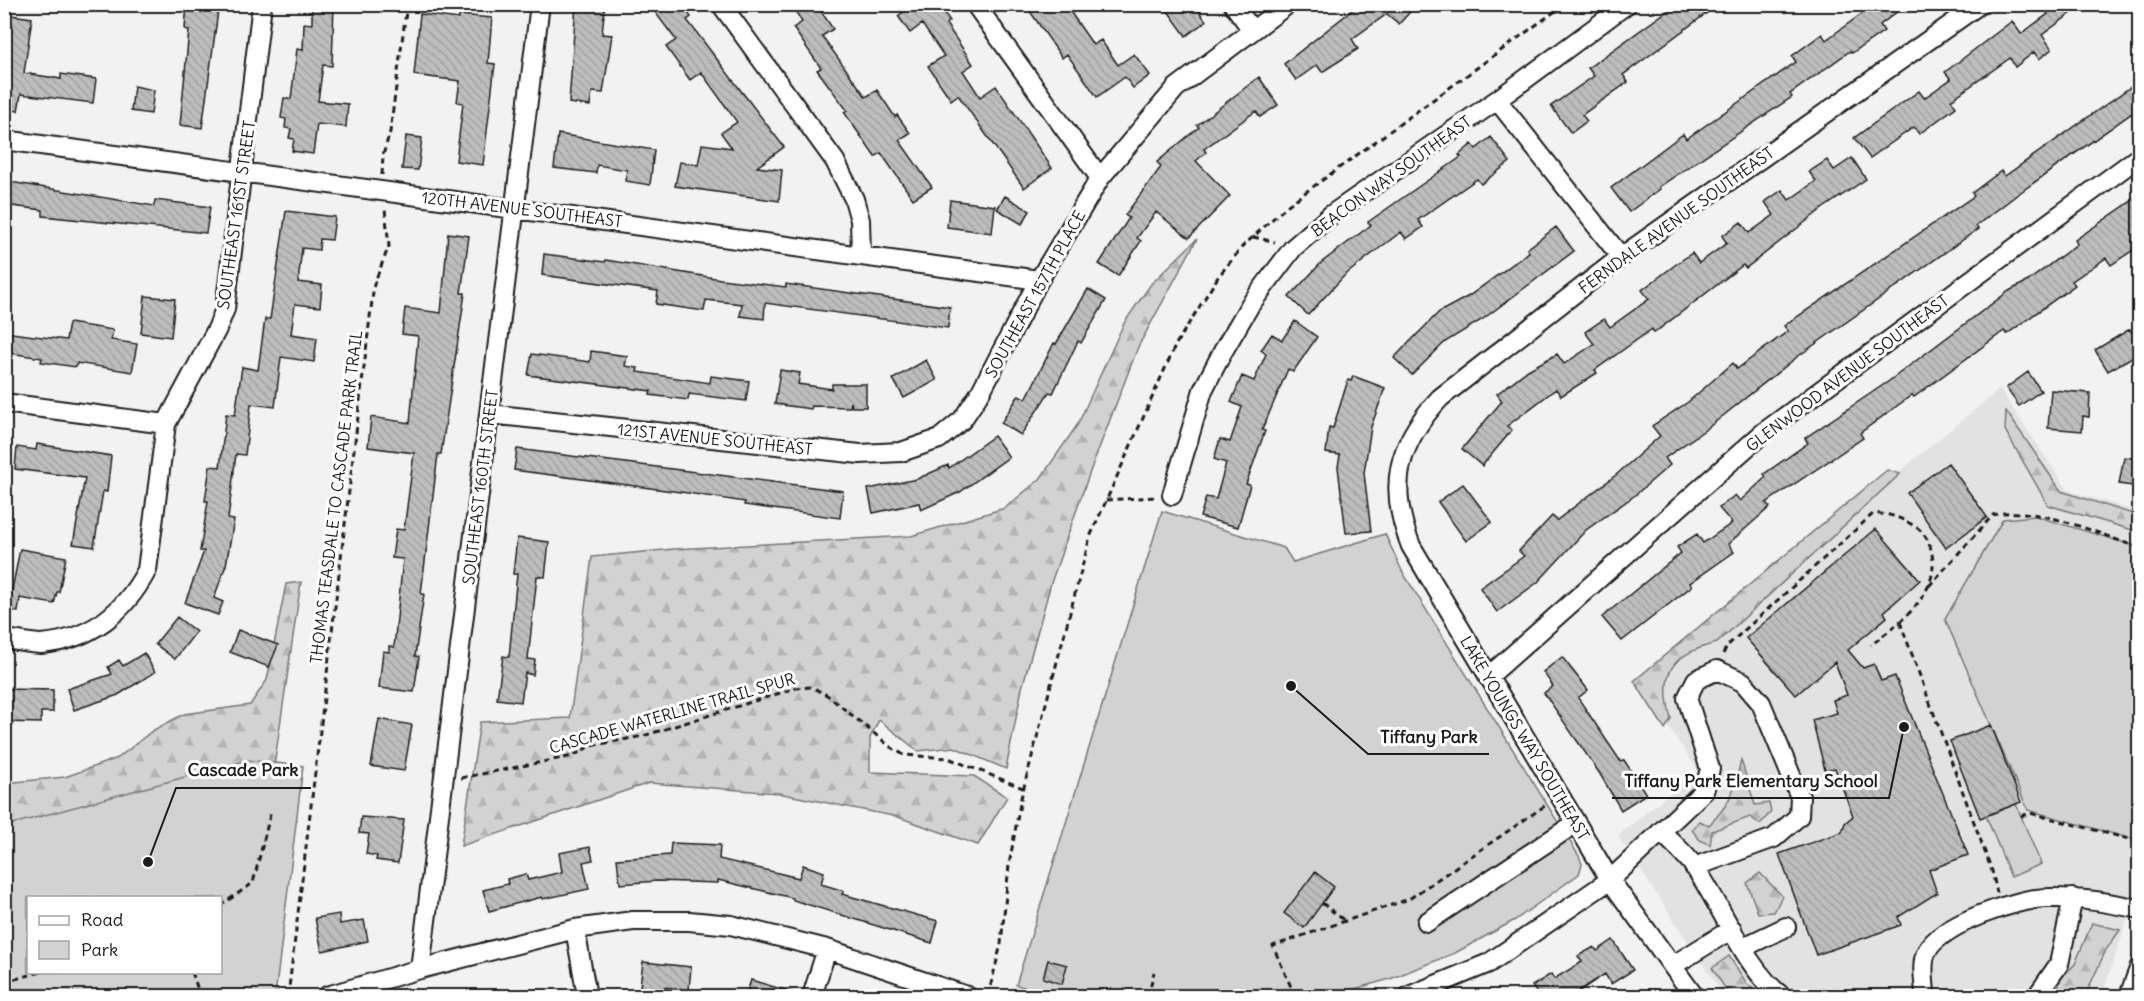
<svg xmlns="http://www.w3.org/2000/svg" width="2144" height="1001" font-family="Delius,sans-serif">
  <defs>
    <pattern id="forest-firs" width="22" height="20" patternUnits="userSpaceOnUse" patternTransform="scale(1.5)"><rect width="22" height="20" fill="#d2d2d2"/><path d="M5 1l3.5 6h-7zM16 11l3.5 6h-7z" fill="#b4b4b4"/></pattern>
    <pattern id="building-back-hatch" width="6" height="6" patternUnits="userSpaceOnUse" patternTransform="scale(1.5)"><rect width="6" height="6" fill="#bdbdbd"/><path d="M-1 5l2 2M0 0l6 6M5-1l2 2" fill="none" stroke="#a2a2a2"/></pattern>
  </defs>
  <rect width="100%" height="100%" fill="#f2f2f2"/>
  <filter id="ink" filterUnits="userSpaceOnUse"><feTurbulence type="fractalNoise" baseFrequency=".0167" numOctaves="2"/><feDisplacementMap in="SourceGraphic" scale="12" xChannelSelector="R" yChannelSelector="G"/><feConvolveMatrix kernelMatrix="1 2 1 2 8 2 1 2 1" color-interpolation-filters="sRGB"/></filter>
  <g filter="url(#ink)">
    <!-- built -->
    <path fill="#e2e2e2" d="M2000,389L2068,490L2139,512V884L2102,996H1724L1618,836L1698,770L1639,685Z"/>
    <!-- forest -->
    <path fill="url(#forest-firs)" stroke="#777" stroke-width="1.5" d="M1197,239L1138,347L1091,469L1051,583L1022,688L1006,769L954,747L918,751L879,720L870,738V772L974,776L1007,797L978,845L898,817L778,793L649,783L461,846L480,722L570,718L592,557L674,549L911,536L1005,508L1040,479L1078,424L1124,323L1151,284Z
      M2006,411L2061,491L2139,516V532L2048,505L2005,430Z
      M1887,470L1900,474L1717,643C1670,654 1659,673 1671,719L1665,729L1634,681Z
      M301,582L270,794L5,863V783L65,777L118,758L152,731L184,714L250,705L267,680L286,584Z
      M1741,760L1755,805L1769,803L1771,812L1760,824L1750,817L1712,831L1710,845L1700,840L1692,830L1699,821L1709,825C1732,802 1734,790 1741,760Z
      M1760,873L1782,896L1774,912L1758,913L1747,883Z
      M2092,923L2120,930L2106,950L2085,996H2057L2060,979L2075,964Z
      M1729,956L1747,984L1762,996H1730L1712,968Z"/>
    <!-- park -->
    <path fill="#d2d2d2" stroke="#777" stroke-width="1.5" fill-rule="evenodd" d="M1162,511L1284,548L1293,562L1385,534L1402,571L1579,856L1582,864L1579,874L1515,920L1455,953L1390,979L1329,996H1061L1016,985Z
      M2035,516L2139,547V841L2028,810L1945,619L2003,519Z
      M247,760L303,766L275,996H5V826ZM28,898H220V972H28Z
      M2016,804L2041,864L2011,877L1986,816Z"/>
    <!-- building -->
    <path fill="url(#building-back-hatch)" stroke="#1c1c1c" stroke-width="1.5" d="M187,4H219L202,128L180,125L189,30L185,29Z
      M312,4H334L332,66L323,65L318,101L348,104L346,127L317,124L313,154L292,151L294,139L289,138L291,129L285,128L286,119L281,118L284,98L291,99L297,49L303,50L304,23L312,24Z
      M576,4H605L602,34L612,35L603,93L592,92L590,106L569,103Z
      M649,4H682L691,17L687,20L784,147L757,167L782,170L779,201L675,186L680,162L698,165L702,144L732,148L721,133L737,122L701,72L690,80L666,47L676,40Z
      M791,4H816L833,29L822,36L866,97L877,90L895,117L897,115L910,133L899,140L932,187L913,199L881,153L875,157L844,112L847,110L817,70L821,68L793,28L802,22Z
      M914,4H938L950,21L946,24L973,64L963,71L980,97L996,86L1052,168L1024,188L958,95L951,100L928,66L944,56L922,24L910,33L898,16Z
      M1025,4H1065L1093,45L1101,40L1118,65L1134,54L1150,75L1133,88L1125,77L1097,97L1067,54L1062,58Z
      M1163,4H1194L1206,21L1186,36Z
      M1360,4H1417L1399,24L1387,14L1352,39L1358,49L1322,72L1317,65L1296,80L1284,64Z
      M1677,4H1719L1623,75L1628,82L1582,115L1587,121L1571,133L1551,106L1594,76L1588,68Z
      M1875,4H1907L1880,25L1884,31L1852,53L1850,51L1790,94L1792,97L1659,187L1660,189L1629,212L1611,188L1683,134L1686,139L1796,62L1792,56L1822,34L1826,40Z
      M2041,4H2084L2042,35L2052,49L2039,59L2034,52L2015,67L2010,58L1951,100L1956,107L1919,134L1914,127L1870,158L1854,138L1919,91L1924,98L1951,79L1945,72L2012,21L2021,34L2048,14Z
      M4,14L32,18L24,73L61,79V74L96,79L93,103L21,94L18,111L6,109L10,74H4Z
      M420,14L459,19V15L492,18L488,63L495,64L483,165L456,161L463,103L457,102L460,81L414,75Z
      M1259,77L1278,105L1260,117L1256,111L1204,149L1206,152L1196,161L1230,196L1189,238L1156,212L1137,238L1141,241L1118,276L1099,264L1129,218L1125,215L1161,167L1157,162L1199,127L1197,125Z
      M2139,81V108L2018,194L1976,226L1978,229L1797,357L1709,427L1665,458L1670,465L1634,496L1586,530L1538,582L1497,612L1480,588L1524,556L1519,551L1552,516L1557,520L1616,475L1660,436L1652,426L1688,402L1733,363L1737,369L1788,331L1784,326L1974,196L1972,193L2001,171L2005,176Z
      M134,86L154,90L151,114L131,111Z
      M558,134L654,150L650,185L625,181L627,170L597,165L596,173L554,168Z
      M406,136L422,138L418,170L402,169Z
      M1491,137L1510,162L1481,184L1477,179L1418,220L1423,227L1406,239L1401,232L1377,250L1344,276L1308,315L1289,297L1322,262L1371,225L1368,222L1461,157L1459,155L1472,144L1476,149Z
      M1852,158L1866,179L1822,209L1746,268L1743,265L1654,333L1652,329L1595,370L1597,373L1561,396L1556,389L1507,426L1512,430L1482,466L1462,449L1502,401L1497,394L1528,370L1557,354L1564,364L1594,344L1585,332L1604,319L1610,327L1649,299L1642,290L1675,265L1692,253L1699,263L1727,243L1722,236L1741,222L1749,233L1774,215L1765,202L1782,190L1789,200L1816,181L1809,172L1827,160L1834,170Z
      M4,181L154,206L155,200L210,207L206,233L43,216V210L4,205Z
      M1005,196L1030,211L1022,224L997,209Z
      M2139,196V246L2111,265L2106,258L2072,281L2075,285L2007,334L2004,331L1914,397L1912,395L1860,433L1863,438L1766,503L1770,507L1728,544L1734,552L1690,583L1692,586L1622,641L1602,617L1681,553L1677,547L1697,534L1703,543L1732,523L1719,508L1735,495L1740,501L1766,477L1764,474L1808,443L1805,438L1889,381L2009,291L2028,281L2077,244L2075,240Z
      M950,200L995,206L992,233L947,227Z
      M286,211L335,217L332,240L320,239L319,250L302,248L298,282L322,285L320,307L295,304L291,334L317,338L314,362L281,357L275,407L251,404L245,455L236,454L228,519L234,520L226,565L214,598L223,602L218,615L185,603L204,551H200L208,501H205L210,466L220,467L226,414L235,415L242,367L258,370L265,319H270Z
      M1556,227L1574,251L1483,319L1445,342L1412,375L1394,358L1439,312L1469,296L1529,252L1527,249Z
      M448,233L469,236L461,293H465L441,454H438L421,594H424L415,656L419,657L414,692L379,688L383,651L389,652V646L394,647L403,559L392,558L396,529L404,530L414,453L368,447L371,417L410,423L418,336L402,334L405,308L441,313Z
      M544,254L605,262L606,260L721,279L786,287V284L950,307L948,328L765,303L764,319L740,316L742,304L706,300L704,311L656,304L658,291L542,275Z
      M1088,289L1106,300L1081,343L1078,341L1053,393L1049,392L1021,435L1001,423L1019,395L1026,399L1054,343L1056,344Z
      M145,296L175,299L171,337L141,333Z
      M1295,321L1317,337L1293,372L1288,369L1262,430L1265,431L1246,484L1250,485L1238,527L1200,517L1206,497L1216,499L1226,463L1214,459L1220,439L1230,442L1242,407L1231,402L1242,376L1254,381L1266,354L1261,350L1272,334L1282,340Z
      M69,323L113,330L111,340L137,344L132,372L77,363L76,367L41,362L42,358L4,352V332L66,340Z
      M2130,329L2139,346V353L2108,371L2095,350Z
      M591,351L627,356L625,366L638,368L637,372L710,383L711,376L749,381L746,401L689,394L688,400L650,395L651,391L528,375L532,354L590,362Z
      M926,360L937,380L904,398L893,379Z
      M780,370L800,373L798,384L832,389V384H866V407H852L851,402L850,407L812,406L811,409L775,404Z
      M2028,372L2041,391L2019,406L2006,388Z
      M1353,376L1385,388L1371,427L1364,473L1371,531L1346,533L1338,467L1340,455L1326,453L1329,427L1333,428L1348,380L1351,381Z
      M2051,390L2090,393L2089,417L2083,416L2082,431L2048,428Z
      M994,436L1009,457L960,492L921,510L919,503L873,513L868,489L917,479L948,465L949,468Z
      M37,444L111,456L107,492L103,491L94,547L73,544L85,478L15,469L17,447L36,450Z
      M517,449L843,491L840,518L744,505L745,502L688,493L514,470Z
      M2124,457L2139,459V487L2119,484Z
      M1948,463L1987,517L1946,548L1907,493Z
      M1463,484L1492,522L1466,541L1438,502Z
      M1876,529L1920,580L1884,612L1887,617L1848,650L1863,668L1874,664L1881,681L1895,676L1968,855L1929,870L1937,893L1898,917L1901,925L1816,955L1779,854L1842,832L1845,823L1853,816L1835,768L1825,770L1812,720L1837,713L1833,700L1847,695L1835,662L1796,695L1746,638Z
      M517,538L549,542L545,577L537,576L528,659L535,660L533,675L525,673L521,702L497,699L503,656L509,657L517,574H513Z
      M20,549L66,557L59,592H57L54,604L20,598L18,612L4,610V589L12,590Z
      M177,617L196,632L175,659L155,644Z
      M238,630L278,645L269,667L230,652Z
      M144,653L155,672L118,695L74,710L67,689L112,674L108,667L119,660L123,666Z
      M1562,657L1588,690L1578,698L1621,762L1624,760L1646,794L1621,810L1600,774L1544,693L1553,686L1543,672Z
      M4,689L53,690V712H41V723L4,722Z
      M379,719L412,725L404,771L371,766Z
      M1991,725L2021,802L1980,818L1950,741Z
      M361,817L404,820L398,863L376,860L377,856L366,854L369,834L359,833Z
      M671,843L720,845L719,859L799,878L803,865L824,872L821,884L844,891L842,894L938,921L932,943L793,900V898L718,880V883L657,881L620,884L617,859L670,855Z
      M590,847L593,860L583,862L589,889L543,899L542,897L489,911L483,890L508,884L507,879L526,874L528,880L562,872L559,853Z
      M1315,872L1334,887L1304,928L1284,913Z
      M339,914L340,924L364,920L368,941L322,951L315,918Z
      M1613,940L1633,970L1611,984L1605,974L1579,991L1583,996H1539L1532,986L1551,974L1554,979L1582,962L1578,956L1594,947L1597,951Z
      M1048,960L1067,965L1062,984L1043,978Z
      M643,962L691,967L689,990L665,987L664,996L639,995Z
      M751,980L795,993L794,996H746Z"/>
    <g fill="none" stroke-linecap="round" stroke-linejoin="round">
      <defs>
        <path id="minor" d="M721,4L835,161L854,199L860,220L861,255
          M975,4L1100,178
          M1233,4L1252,30
          M1497,100L1621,257
          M4,140L1039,280
          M4,403L166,424
          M490,414L860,454L901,452L939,439L962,420L980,393L1039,280L1100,178L1176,88L1288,4
          M1172,495L1203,390L1222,353L1250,305L1293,248L1331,215L1497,100L1627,4
          M4,639C16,640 30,644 41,644C90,640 125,612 147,570L166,424L217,329L225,309L262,4
          M1488,677L1764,432L2140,156
          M1661,831C1673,844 1687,855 1696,869C1721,905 1748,973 1782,996
          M1427,922L1576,823
          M575,929L587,996
          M1744,947L1786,927
          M1672,966L1732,929
          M420,969L540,4
          M327,996L420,969L575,929L633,921H689L731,925L827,949L967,996
          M812,996L827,949
          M1409,996L1489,963L1610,880L1704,791L1710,769L1687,698L1696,680L1717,670L1743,682L1761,703L1800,797L1799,816L1774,838L1694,867
          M1694,996L1610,880L1411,546C1387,487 1397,444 1440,398L1621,257L1980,4
          M1925,996C1925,983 1920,963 1927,951C1941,924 2018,898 2048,898C2079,897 2109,903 2140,909
          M2037,996L2059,964L2073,898
          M2129,996L2140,966"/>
      </defs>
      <!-- minor casing -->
      <use href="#minor" stroke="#1c1c1c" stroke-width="22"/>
      <!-- path -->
      <path stroke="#1c1c1c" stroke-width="3" stroke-dasharray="6 4.5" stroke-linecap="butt" d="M382,175L383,155L390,132L407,4
        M1253,237L1275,242
        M1106,500L1156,497
        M1929,586L1993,515C2037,504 2097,534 2140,548
        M1900,622L1992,871L1997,893
        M1723,654L1727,646L1873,514C1890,513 1901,518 1916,527C1925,533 1930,543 1932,554C1940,595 1899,623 1871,645
        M461,778L573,756L590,746L643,736L796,688L811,687L827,695L892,748L904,755L948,758L1023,788
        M2021,816L2030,813L2140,842
        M1322,903L1345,921
        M220,906L253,883L271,811
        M192,972L200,996
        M4,982L41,972
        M288,996L374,284L389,246L385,209
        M988,996L1001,944L1009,865L1021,798L1090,537L1176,344L1218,277L1243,246L1288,205L1565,4
        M1148,996L1154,972
        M1295,996L1273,946L1409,899L1546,805"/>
      <!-- minor -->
      <use href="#minor" stroke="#fff" stroke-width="18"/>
    </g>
  </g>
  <g text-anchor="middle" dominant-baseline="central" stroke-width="6" stroke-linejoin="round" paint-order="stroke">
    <!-- street labels -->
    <g font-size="16" fill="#1c1c1c" stroke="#fff">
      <text transform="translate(1391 176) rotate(-36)">BEACON WAY SOUTHEAST</text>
      <text transform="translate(522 209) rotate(7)">120TH AVENUE SOUTHEAST</text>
      <text transform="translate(236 215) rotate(-82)">SOUTHEAST 161ST STREET</text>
      <text transform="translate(1676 220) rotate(-36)">FERNDALE AVENUE SOUTHEAST</text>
      <text transform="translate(1035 294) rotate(-61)">SOUTHEAST 157TH PLACE</text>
      <text transform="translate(1847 373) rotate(-37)">GLENWOOD AVENUE SOUTHEAST</text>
      <text transform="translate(715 439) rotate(6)">121ST AVENUE SOUTHEAST</text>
      <text transform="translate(480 487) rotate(-83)">SOUTHEAST 160TH STREET</text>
      <text transform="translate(336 497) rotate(-83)">THOMAS TEASDALE TO CASCADE PARK TRAIL</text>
      <text transform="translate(672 713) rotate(-16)">CASCADE WATERLINE TRAIL SPUR</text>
      <text transform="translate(1525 738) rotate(59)">LAKE YOUNGS WAY SOUTHEAST</text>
    </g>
  </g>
  <!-- callouts -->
  <path fill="none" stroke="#1c1c1c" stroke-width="2" d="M1291 686L1368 754H1489M148 862L176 788H311M1904 727L1889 798H1612"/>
  <g fill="#1c1c1c" stroke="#fff" stroke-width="2">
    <circle cx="1291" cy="686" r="6"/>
    <circle cx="148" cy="862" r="6"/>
    <circle cx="1904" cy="727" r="6"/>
  </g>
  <g font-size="18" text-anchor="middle" font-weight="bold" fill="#1c1c1c" stroke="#fff" stroke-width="6" stroke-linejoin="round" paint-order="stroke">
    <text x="1429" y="743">Tiffany Park</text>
    <text x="243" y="776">Cascade Park</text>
    <text x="1751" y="787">Tiffany Park Elementary School</text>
  </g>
  <!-- margin -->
  <rect width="2144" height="1001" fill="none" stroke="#fff" stroke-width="24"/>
  <rect x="12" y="12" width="2120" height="977" fill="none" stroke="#1c1c1c" stroke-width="2" filter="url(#ink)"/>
  <!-- legend -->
  <rect x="27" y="896" width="195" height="78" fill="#ffffff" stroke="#a4a4a4" stroke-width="1.5"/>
  <rect x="39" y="916" width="30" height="9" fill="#ffffff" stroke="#a4a4a4" stroke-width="1.5"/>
  <text x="81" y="926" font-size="18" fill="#1c1c1c">Road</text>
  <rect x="39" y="941" width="30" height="18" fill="#d2d2d2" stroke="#a4a4a4" stroke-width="1.5"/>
  <text x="81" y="956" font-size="18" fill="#1c1c1c">Park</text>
</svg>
